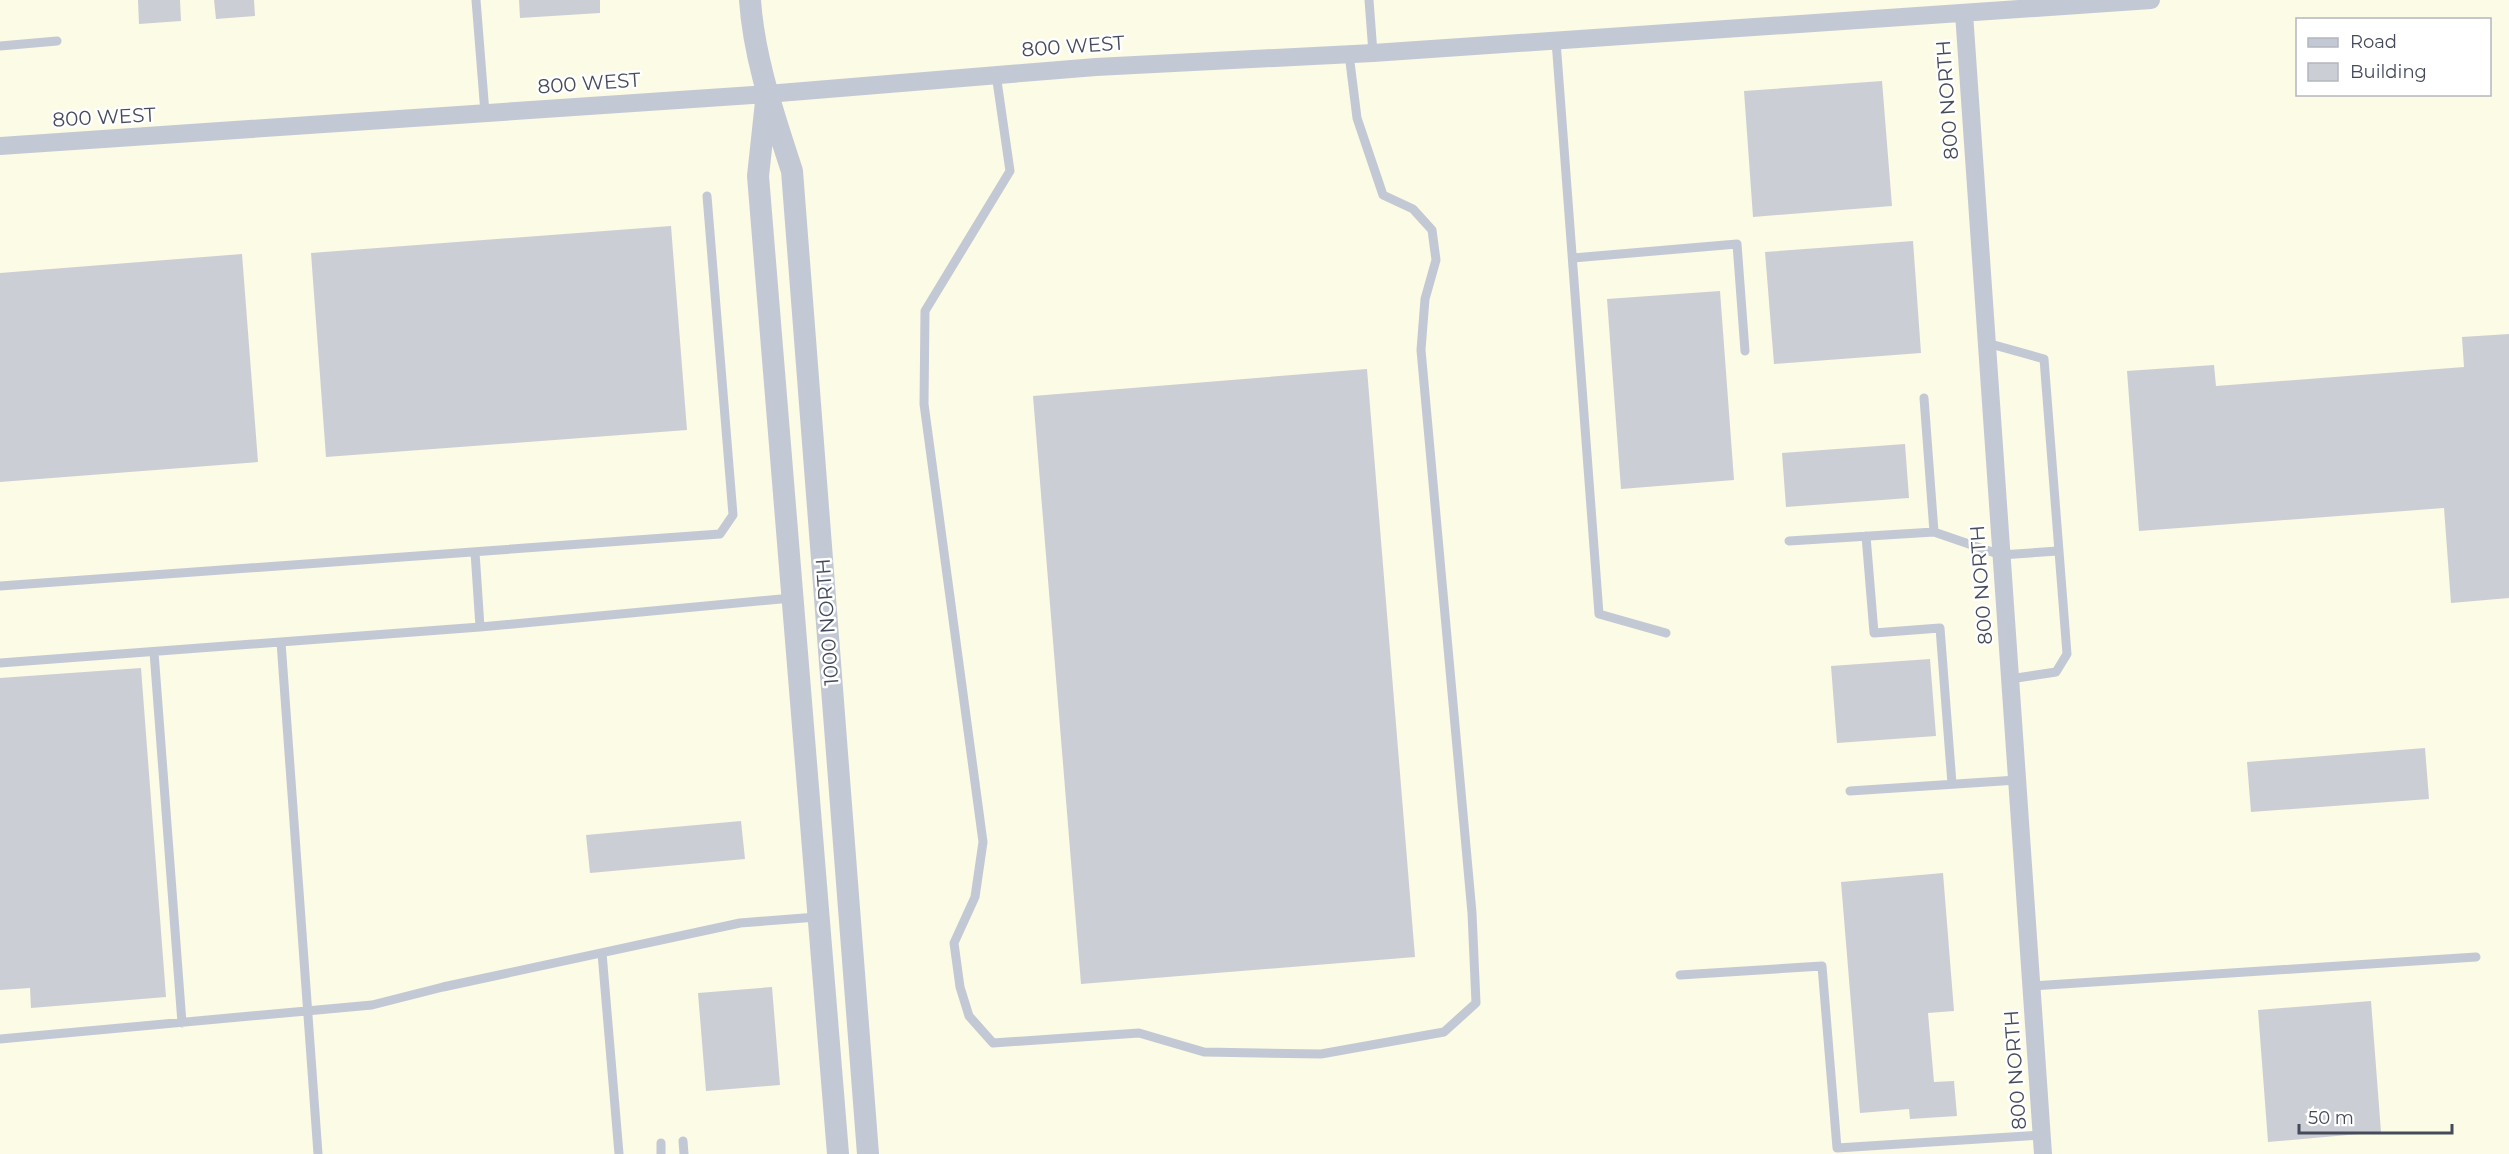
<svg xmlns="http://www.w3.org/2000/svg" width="2509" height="1154" font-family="Montserrat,sans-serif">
  <rect width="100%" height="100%" fill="#f0eeed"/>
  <!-- commercial -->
  <path fill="#fcfbe5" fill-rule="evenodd" d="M0,0H2509V1154H0ZM2298,20H2490V94H2298Z"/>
  <!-- building -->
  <path fill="#ccced5" d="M138,0H180L181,21L139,24Z
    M214,0H254L255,16L216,19Z
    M519,0H600V13L520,18Z
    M1882,81L1892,206L1753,217L1744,91Z
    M671,226L687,430L326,457L311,253Z
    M1913,241L1921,353L1774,364L1765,252Z
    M242,254L258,462L0,482V273Z
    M1720,291L1734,480L1621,489L1607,299Z
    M2509,334V598L2451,603L2444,508L2139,531L2127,371L2214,365L2216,386L2464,367L2462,337Z
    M1367,369L1415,957L1081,984L1033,396Z
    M1905,444L1909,498L1786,507L1782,453Z
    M1930,659L1936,736L1837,743L1831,666Z
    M141,668L166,997L31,1008L30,988L0,990V678Z
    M2425,748L2429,799L2251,812L2247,762Z
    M741,821L745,859L590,873L586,835Z
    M1943,873L1954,1011L1928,1013L1934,1082L1954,1081L1957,1116L1910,1119L1909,1109L1860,1113L1841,882Z
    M772,987L780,1085L706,1091L698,993Z
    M2371,1001L2381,1132L2268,1142L2258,1010Z"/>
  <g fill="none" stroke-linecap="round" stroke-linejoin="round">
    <!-- service -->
    <path stroke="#c3c8d5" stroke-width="9" d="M476,0L485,113
      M1369,0L1373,53
      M1556,41L1599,614L1666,633
      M0,46L57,41
      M996,74L1010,171L925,311L924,404L983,842L975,897L954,943L960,987L969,1016L993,1043L1139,1033L1204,1052L1321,1054L1444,1032L1476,1003L1472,913L1421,350L1425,299L1436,260L1432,230L1413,209L1383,195L1357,118L1349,54
      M1573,258L1737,244L1745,351
      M1987,343L2044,359L2067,654L2056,672L2010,679
      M1924,398L1934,532
      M1866,536L1874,633L1940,628L1952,784
      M1789,541L1934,532L2001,555L2058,551
      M475,552L480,627
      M0,586L720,534L733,515L707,196
      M281,642L318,1154
      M154,652L182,1023
      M0,663L480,627L792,598
      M1850,791L2017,780
      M602,953L619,1154
      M1680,975L1822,966L1837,1148L2042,1135
      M2032,986L2476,957
      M0,1039L372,1005L443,987L740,923L817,917
      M683,1141L684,1154
      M661,1143V1154"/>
    <!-- minor -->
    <path stroke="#c3c8d5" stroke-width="18" d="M1964,13L2043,1154
      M0,146L767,94L1096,67L1373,53L2151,0"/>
    <!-- tertiary -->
    <path stroke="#c3c8d5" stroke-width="22" d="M750,0C754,59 774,115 792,171L868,1154
      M766,102L758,176L838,1154"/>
  </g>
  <g text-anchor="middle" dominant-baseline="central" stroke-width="5" stroke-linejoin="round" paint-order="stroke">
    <!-- street labels -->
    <g font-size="20" fill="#454b5b" stroke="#fff">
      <text transform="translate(1073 46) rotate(-4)">800 WEST</text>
      <text transform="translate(589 83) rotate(-4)">800 WEST</text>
      <text transform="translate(1947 100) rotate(-94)">800 NORTH</text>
      <text transform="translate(104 117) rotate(-3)">800 WEST</text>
      <text transform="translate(1981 585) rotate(-94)">800 NORTH</text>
      <text transform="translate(827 622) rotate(-94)">1000 NORTH</text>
      <text transform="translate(2015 1070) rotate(-94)">800 NORTH</text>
    </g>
  </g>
  <!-- legend -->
  <rect x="2296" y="18" width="195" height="78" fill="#ffffff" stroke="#b5b7bd" stroke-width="1.5"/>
  <rect x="2308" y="38" width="30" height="9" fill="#c3c8d5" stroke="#b5b7bd" stroke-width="1.5"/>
  <text x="2350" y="48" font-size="18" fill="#454b5b">Road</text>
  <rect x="2308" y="63" width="30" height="18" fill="#ccced5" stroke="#b5b7bd" stroke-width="1.5"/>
  <text x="2350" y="78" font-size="18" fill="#454b5b">Building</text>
  <!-- scale -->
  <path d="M2299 1124v9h153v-9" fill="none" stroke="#454b5b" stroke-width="3"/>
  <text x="2308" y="1124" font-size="18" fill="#454b5b" stroke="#ffffff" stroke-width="4.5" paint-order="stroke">50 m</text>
</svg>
